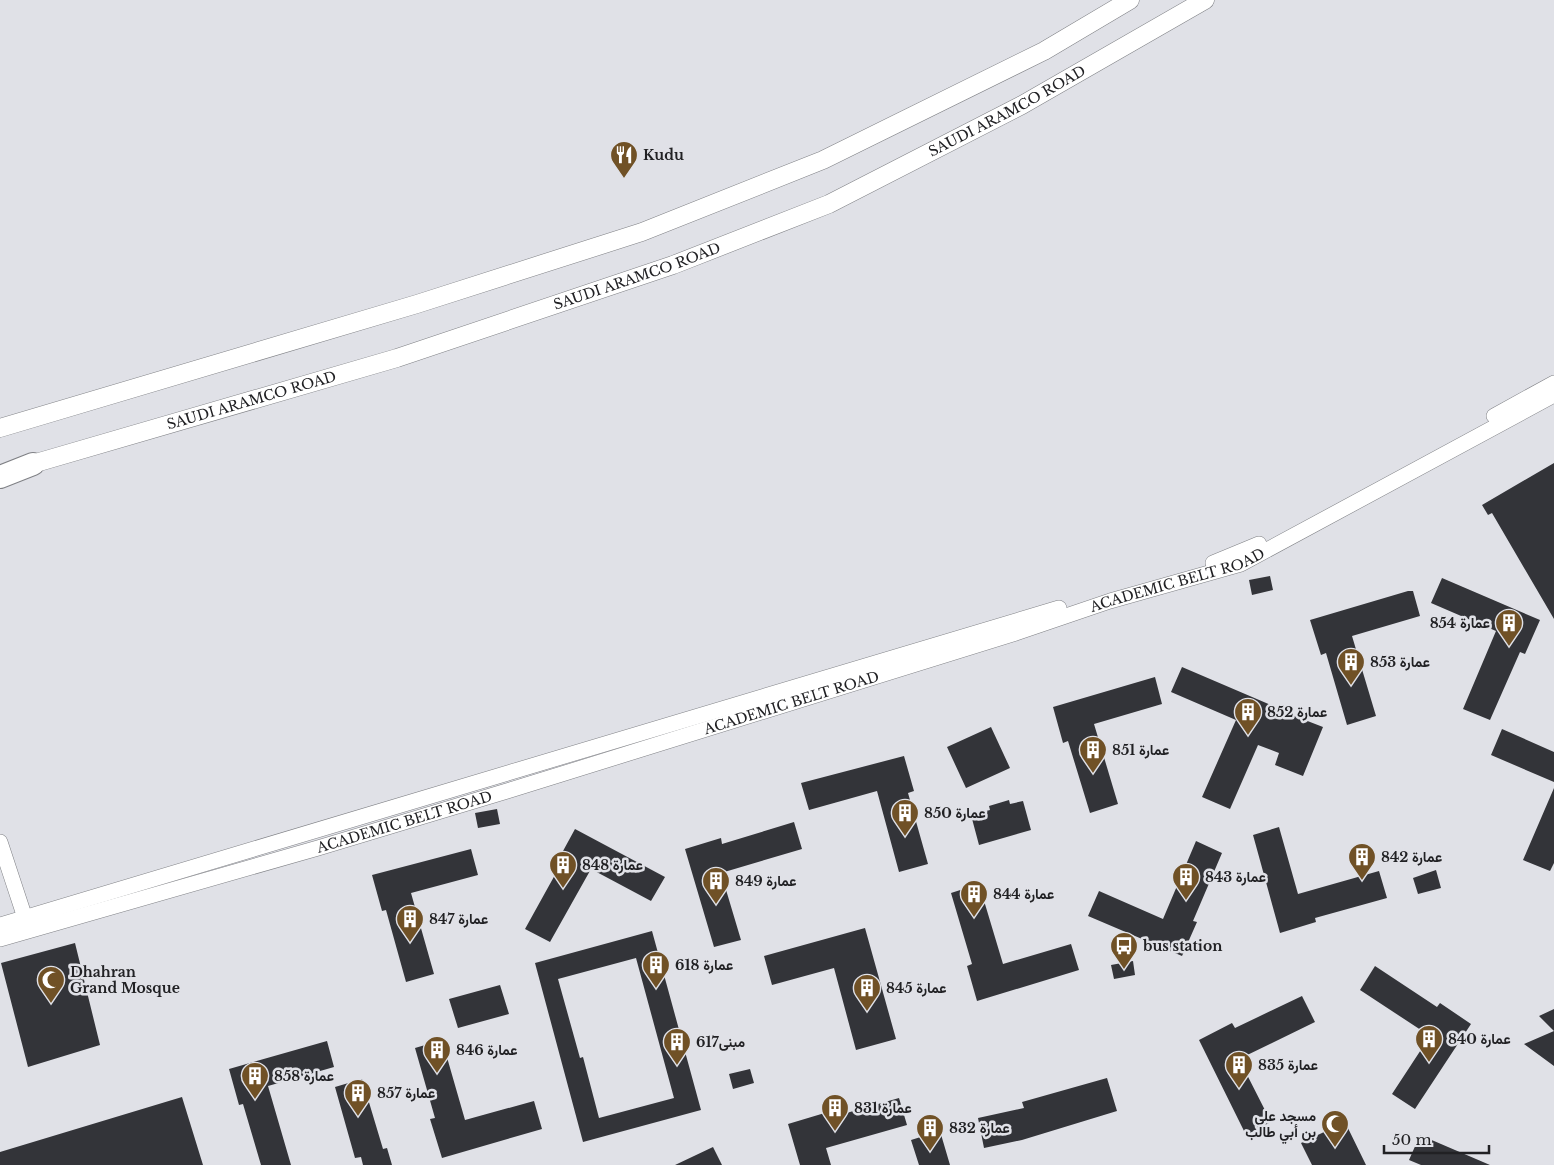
<svg xmlns="http://www.w3.org/2000/svg" width="1554" height="1165" font-family="'Libre Baskerville',Vazirmatn,serif">
  <rect width="100%" height="100%" fill="#e0e1e7"/>
  <!-- building -->
  <path fill="#333439" fill-rule="evenodd" d="M1554,463V619L1492,513L1488,515L1482,505Z
    M1270,576L1273,590L1252,595L1249,580Z
    M1442,578L1540,620L1525,654L1520,652L1490,720L1463,709L1496,631L1431,603Z
    M1408,591H1413L1420,616L1352,636L1376,716L1347,725L1326,653L1321,655L1310,620Z
    M1182,667L1280,709L1279,710L1323,727L1303,776L1275,765L1279,753L1258,745L1230,809L1202,797L1236,720L1171,692Z
    M1155,677L1162,704L1094,724L1118,804L1090,813L1068,741L1063,743L1053,707Z
    M991,727L1010,768L966,788L947,747Z
    M1502,729L1554,752V782L1491,755Z
    M904,756L914,791L908,793L928,864L899,872L877,791L809,810L801,783Z
    M1554,788V863L1550,871L1523,860Z
    M1009,800L1010,804L1023,801L1031,830L979,845L971,815L990,810L989,806Z
    M497,809L500,824L478,828L475,813Z
    M794,822L802,849L721,873L741,940L714,947L685,849L721,838L722,844Z
    M1279,827L1298,894L1379,871L1387,898L1315,918L1316,922L1280,933L1253,835Z
    M575,829L665,877L651,901L591,869L550,942L525,929L561,864L557,862Z
    M1196,841L1222,853L1193,921L1197,922L1182,956L1088,916L1099,891L1163,919Z
    M471,849L478,875L411,893L434,974L406,982L386,910L382,911L372,875Z
    M1436,870L1441,888L1418,894L1413,878Z
    M979,884L1003,964L1071,944L1079,970L977,1001L967,966L972,964L951,893Z
    M865,928L896,1039L856,1050L834,968L772,985L764,956Z
    M652,931L701,1110L583,1142L535,963ZM636,958L674,1098L599,1118L583,1057L580,1058L558,979Z
    M75,943L100,1045L28,1067L1,963Z
    M1133,961L1135,975L1114,979L1111,965Z
    M1375,966L1437,1007L1440,1003L1471,1024L1415,1109L1392,1094L1430,1036L1360,990Z
    M500,985L509,1014L458,1028L449,999Z
    M1302,996L1315,1022L1239,1059L1271,1122L1246,1135L1199,1040L1232,1023L1235,1028Z
    M1554,1009V1066L1524,1044L1554,1031L1539,1016Z
    M442,1040L465,1120L534,1101L542,1129L442,1158L430,1119L435,1118L415,1048Z
    M327,1041L334,1067L268,1086L291,1165H261L243,1104L239,1105L229,1069Z
    M750,1069L754,1083L733,1089L729,1074Z
    M1107,1078L1117,1111L1022,1140L984,1148L978,1118L1024,1108L1022,1102Z
    M362,1079L383,1149L387,1148L392,1165H363L361,1157L355,1158L335,1087Z
    M182,1097L203,1165H0V1152Z
    M899,1098L907,1125L826,1148L831,1165H800L788,1124L828,1112L829,1118Z
    M1345,1122L1366,1165H1312L1301,1143Z
    M940,1131L950,1165H919L911,1140Z
    M1420,1135L1490,1165H1421L1409,1160Z
    M713,1147L722,1165H675Z"/>
  <g fill="none" stroke-linecap="round" stroke-linejoin="round">
    <defs>
      <g id="tertiary">
        <path d="M1494,416L1554,383"/>
        <path d="M1213,563L1259,544"/>
        <path d="M0,842L28,927"/>
        <path d="M0,925L1059,608"/>
        <path id="s1" d="M0,939L318,848L507,791L1016,633L1110,601L1241,564L1554,395"/>
      </g>
      <g id="secondary">
        <path d="M0,428L417,304L642,232L823,160L1044,51L1130,0"/>
        <path id="s2" d="M22,467L397,358L673,265L829,204L1022,105L1205,0"/>
      </g>
      <path id="motorway" d="M0,477L33,464"/>
    </defs>
    <!-- tertiary casing -->
    <use href="#tertiary" stroke="#7f8085" stroke-width="16"/>
    <!-- secondary casing -->
    <use href="#secondary" stroke="#7f8085" stroke-width="19"/>
    <!-- motorway casing -->
    <use href="#motorway" stroke="#7f8085" stroke-width="24"/>
    <!-- tertiary -->
    <use href="#tertiary" stroke="#fff" stroke-width="15"/>
    <!-- secondary -->
    <use href="#secondary" stroke="#fff" stroke-width="18"/>
    <!-- motorway -->
    <use href="#motorway" stroke="#fff" stroke-width="22"/>
  </g>
  <!-- icons -->
  <defs>
    <symbol id="restaurant-pin" viewBox="-11 -11 22 30"><path d="M0 17L-7.5 6A9.5 9.5 0 1 1 7.5 6Z" fill="#705126" stroke="#e0e1e7"/><path d="M-5-6h1v4h1v-4h1v4h1v-4h1v5L-1.5 .5V6h-2V.5L-5-1ZM5-6V6H3V1.5H1.5Q1.5-4 5-6Z" fill="#fff"/></symbol>
    <symbol id="building-pin" viewBox="-11 -11 22 30"><path d="M0 17L-7.5 6A9.5 9.5 0 1 1 7.5 6Z" fill="#705126" stroke="#e0e1e7"/><path d="M-4-6H4V6H1V3H-1V6H-4ZM-2.5-4.3h1.7v1.8h-1.7ZM.8-4.3h1.7v1.8H.8ZM-2.5-1h1.7V.8h-1.7ZM.8-1h1.7V.8H.8Z" fill="#fff"/></symbol>
    <symbol id="bus-pin" viewBox="-11 -11 22 30"><path d="M0 17L-7.5 6A9.5 9.5 0 1 1 7.5 6Z" fill="#705126" stroke="#e0e1e7"/><path d="M-5-6H5V4H4V6H2V4H-2V6H-4V4H-5ZM-3.5-4V0h7V-4ZM-3.5 1.2v1.5H-2V1.2ZM2 1.2v1.5H3.5V1.2Z" fill="#fff"/></symbol>
    <symbol id="mosque-pin" viewBox="-11 -11 22 30"><path d="M0 17L-7.5 6A9.5 9.5 0 1 1 7.5 6Z" fill="#705126" stroke="#e0e1e7"/><path d="M3.5-4.9A6 6 0 1 0 3.5 4.9A5 5 0 1 1 3.5-4.9Z" fill="#fff"/></symbol>
  </defs>
  <g fill-rule="evenodd">
    <use href="#restaurant-pin" x="608" y="139" width="32" height="43"/>
    <use href="#building-pin" x="1493" y="607" width="32" height="43"/>
    <use href="#building-pin" x="1335" y="646" width="32" height="43"/>
    <use href="#building-pin" x="1232" y="696" width="32" height="43"/>
    <use href="#building-pin" x="1077" y="734" width="32" height="43"/>
    <use href="#building-pin" x="889" y="797" width="32" height="43"/>
    <use href="#building-pin" x="1346" y="841" width="32" height="43"/>
    <use href="#building-pin" x="547" y="849" width="32" height="43"/>
    <use href="#building-pin" x="1170" y="861" width="32" height="43"/>
    <use href="#building-pin" x="700" y="865" width="32" height="43"/>
    <use href="#building-pin" x="958" y="878" width="32" height="43"/>
    <use href="#building-pin" x="394" y="903" width="32" height="43"/>
    <use href="#bus-pin" x="1108" y="930" width="32" height="43"/>
    <use href="#building-pin" x="640" y="949" width="32" height="43"/>
    <use href="#mosque-pin" x="35" y="964" width="32" height="43"/>
    <use href="#building-pin" x="851" y="972" width="32" height="43"/>
    <use href="#building-pin" x="1413" y="1023" width="32" height="43"/>
    <use href="#building-pin" x="661" y="1026" width="32" height="43"/>
    <use href="#building-pin" x="421" y="1034" width="32" height="43"/>
    <use href="#building-pin" x="1223" y="1049" width="32" height="43"/>
    <use href="#building-pin" x="239" y="1060" width="32" height="43"/>
    <use href="#building-pin" x="342" y="1077" width="32" height="43"/>
    <use href="#building-pin" x="819" y="1092" width="32" height="43"/>
    <use href="#mosque-pin" x="1319" y="1108" width="32" height="43"/>
    <use href="#building-pin" x="914" y="1112" width="32" height="43"/>
  </g>
  <g text-anchor="middle" dominant-baseline="central" stroke-width="5" stroke-linejoin="round" paint-order="stroke">
    <!-- street labels -->
    <g font-size="14" fill="#212124" stroke="#e0e1e7">
      <text stroke="none"><textPath href="#s2" startOffset="1050">SAUDI ARAMCO ROAD</textPath></text>
      <text stroke="none"><textPath href="#s2" startOffset="644">SAUDI ARAMCO ROAD</textPath></text>
      <text stroke="none"><textPath href="#s2" startOffset="239">SAUDI ARAMCO ROAD</textPath></text>
      <text stroke="none"><textPath href="#s1" startOffset="1231">ACADEMIC BELT ROAD</textPath></text>
      <text stroke="none"><textPath href="#s1" startOffset="826">ACADEMIC BELT ROAD</textPath></text>
      <text stroke="none"><textPath href="#s1" startOffset="421">ACADEMIC BELT ROAD</textPath></text>
    </g>
    <!-- poi labels -->
    <g font-size="14" font-weight="bold" fill="#212124" stroke="#e0e1e7" text-anchor="start">
      <text x="643" y="155">Kudu</text>
      <text x="1490" y="623" text-anchor="end">عمارة 854</text>
      <text x="1370" y="662">عمارة 853</text>
      <text x="1267" y="712">عمارة 852</text>
      <text x="1112" y="750">عمارة 851</text>
      <text x="924" y="813">عمارة 850</text>
      <text x="1381" y="857">عمارة 842</text>
      <text x="582" y="865">عمارة 848</text>
      <text x="1205" y="877">عمارة 843</text>
      <text x="735" y="881">عمارة 849</text>
      <text x="993" y="894">عمارة 844</text>
      <text x="429" y="919">عمارة 847</text>
      <text x="1143" y="946">bus station</text>
      <text x="675" y="965">عمارة 618</text>
      <text x="70" y="972">Dhahran<tspan x="70" dy="16">Grand Mosque</tspan></text>
      <text x="886" y="988">عمارة 845</text>
      <text x="1448" y="1039">عمارة 840</text>
      <text x="696" y="1042">مبنى617</text>
      <text x="456" y="1050">عمارة 846</text>
      <text x="1258" y="1065">عمارة 835</text>
      <text x="274" y="1076">عمارة 858</text>
      <text x="377" y="1093">عمارة 857</text>
      <text x="854" y="1108">عمارة 831</text>
      <text x="1316" y="1116" text-anchor="end">مسجد علي<tspan x="1316" dy="16">بن أبي طالب</tspan></text>
      <text x="949" y="1128">عمارة 832</text>
    </g>
  </g>
  <!-- scale -->
  <path d="M1384 1145v8h105v-8" fill="none" stroke="#212124" stroke-width="2.5"/>
  <text x="1392" y="1145" font-size="15" fill="#212124" stroke="#e0e1e7" stroke-width="4" paint-order="stroke">50 m</text>
</svg>
